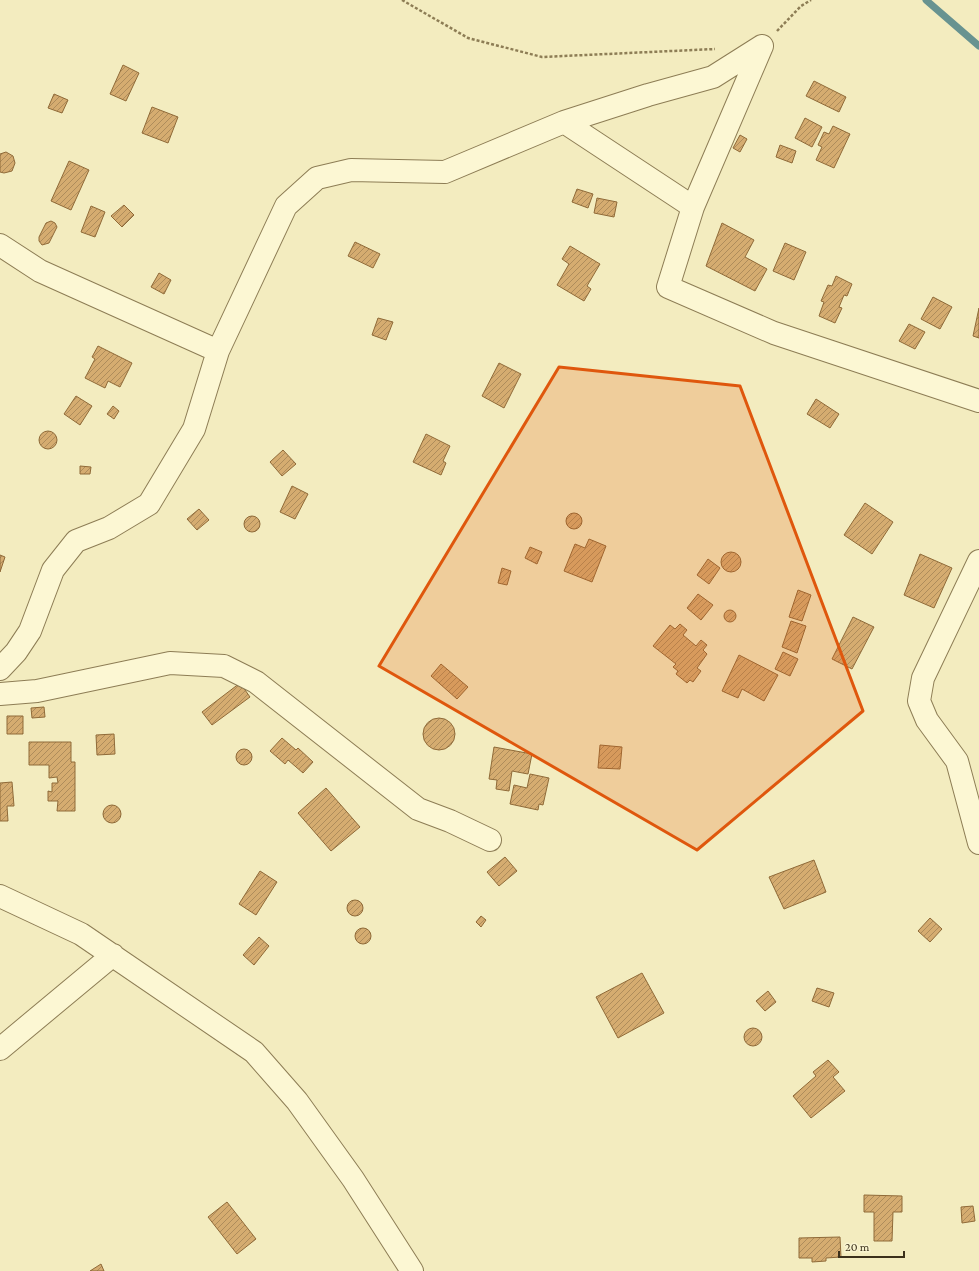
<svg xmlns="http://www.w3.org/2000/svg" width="979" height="1271" font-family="'Crimson Pro',serif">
  <defs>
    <pattern id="building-hatch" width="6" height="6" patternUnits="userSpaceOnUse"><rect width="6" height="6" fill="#d5ac70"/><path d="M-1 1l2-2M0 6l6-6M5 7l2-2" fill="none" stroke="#ae8c5b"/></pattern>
  </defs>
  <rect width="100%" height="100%" fill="#f3ecbf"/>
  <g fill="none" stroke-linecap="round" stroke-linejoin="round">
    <!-- stream -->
    <path stroke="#689390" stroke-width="7" d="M926,0L979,46"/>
  </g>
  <!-- building -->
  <path fill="url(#building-hatch)" stroke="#8f6a38" d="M123,65L139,73L126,101L110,94Z
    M814,81L846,97L839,112L806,96Z
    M54,94L68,100L62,113L48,108Z
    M152,107L178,117L168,143L142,133Z
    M805,118L822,127L812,147L795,138Z
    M833,126L850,134L834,168L816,160L822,147L818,145L824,132L829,134Z
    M740,135L747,139L740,152L733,148Z
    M780,145L796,151L792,163L776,157Z
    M6,152L13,156L15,163L12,171L4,173L0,172V154Z
    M69,161L89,170L71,210L51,201Z
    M577,189L593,194L588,208L572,202Z
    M597,198L617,202L614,217L594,213Z
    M124,205L134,215L122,227L111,216Z
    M91,206L105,212L95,237L81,232Z
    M51,221L55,223L57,227L49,243L42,245L39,241V237L46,223Z
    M722,223L754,240L745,257L767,269L755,291L706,266Z
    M355,242L380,254L373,268L348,256Z
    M785,243L806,252L794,280L773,271Z
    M570,246L600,264L587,286L591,289L584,301L557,285L569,264L562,259Z
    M159,273L171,280L164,294L151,287Z
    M836,276L852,284L847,296L844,295L839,307L842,308L835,323L819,316L824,302L821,301L828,285L832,286Z
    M933,297L952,307L940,329L921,319Z
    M979,308V338L973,336Z
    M378,318L393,322L386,340L372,335Z
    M909,324L925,332L915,349L899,341Z
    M98,346L132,363L120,387L108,381L105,388L85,378L95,359L92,357Z
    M499,363L521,374L504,408L482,396Z
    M76,396L92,406L80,425L64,414Z
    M816,399L839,414L830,428L807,414Z
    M113,406L119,411L114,419L107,414Z
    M39 440a9 9 0 1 1 18 0a9 9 0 1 1-18 0Z
    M426,434L450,446L443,461L446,463L441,475L413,462Z
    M283,450L296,464L282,476L270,462Z
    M80,466L91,467L90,474H80Z
    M292,486L308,494L295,519L280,512Z
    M865,503L893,522L872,554L844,535Z
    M199,509L209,520L197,530L187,519Z
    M566 521a8 8 0 1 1 16 0a8 8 0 1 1-16 0Z
    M244 524a8 8 0 1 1 16 0a8 8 0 1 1-16 0Z
    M589,539L606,546L592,582L564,571L575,544L585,548Z
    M530,547L542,552L537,564L525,558Z
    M721 562a10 10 0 1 1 20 0a10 10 0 1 1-20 0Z
    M920,554L952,568L934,608L904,595Z
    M0,555L5,557L0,572Z
    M708,559L720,568L709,584L697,575Z
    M502,568L511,571L507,585L498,583Z
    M798,590L811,595L802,621L789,617Z
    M698,594L713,605L701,620L687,608Z
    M724 616a6 6 0 1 1 12 0a6 6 0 1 1-12 0Z
    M853,617L874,627L852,669L832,659Z
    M791,621L806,626L797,653L782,647Z
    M680,624L687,630L683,635L696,646L701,640L707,645L703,650L707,654L697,668L701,671L693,682L690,680L687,683L676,674L678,671L673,667L676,664L653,646L670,625L675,629Z
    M783,652L798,659L790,676L775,669Z
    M739,655L778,675L764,701L742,689L738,698L722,691Z
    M441,664L468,687L457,699L431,676Z
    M240,683L250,697L212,725L202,712Z
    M44,707L45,717L32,718L31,708Z
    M7,716H23V734H7Z
    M423 734a16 16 0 1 1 32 0a16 16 0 1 1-32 0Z
    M114,734L115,754L97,755L96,735Z
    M282,738L296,750L298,748L313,762L303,773L288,760L285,764L270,751Z
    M29,742H71V762H75V811H57L58,801H48V791L52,792V783H58L57,777L49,778V765H29Z
    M600,745L622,747L620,769L598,768Z
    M494,747L532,754L528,774L512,771L509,791L496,789L497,780L489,779Z
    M236 757a8 8 0 1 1 16 0a8 8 0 1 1-16 0Z
    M530,774L549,778L543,805L539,804L538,810L510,804L514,785L527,788Z
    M12,782L14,806H7L8,821H0V783Z
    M326,788L360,827L331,851L298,813Z
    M103 814a9 9 0 1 1 18 0a9 9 0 1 1-18 0Z
    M505,857L517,871L499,886L487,872Z
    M814,860L826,892L784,909L769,877Z
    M260,871L277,882L256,915L239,904Z
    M347 908a8 8 0 1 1 16 0a8 8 0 1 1-16 0Z
    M481,916L486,920L481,927L476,922Z
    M930,918L942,929L930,942L918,931Z
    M355 936a8 8 0 1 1 16 0a8 8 0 1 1-16 0Z
    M259,937L269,946L254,965L243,955Z
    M642,973L664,1013L618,1038L596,997Z
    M817,988L834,993L829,1007L812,1001Z
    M768,991L776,1002L765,1011L756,1001Z
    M744 1037a9 9 0 1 1 18 0a9 9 0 1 1-18 0Z
    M828,1060L839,1072L833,1077L845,1091L811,1118L793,1096L816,1076L813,1072Z
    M864,1195L902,1196V1212H893L892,1241H874V1212H864Z
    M227,1202L256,1239L237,1254L208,1217Z
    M973,1206L975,1221L962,1223L961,1207Z
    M840,1237L841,1257L826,1258V1261L812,1262V1258H799V1238Z
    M101,1264L104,1271H90Z"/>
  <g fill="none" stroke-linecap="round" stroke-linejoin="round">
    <defs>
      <path id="minor" d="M762,46L693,207L668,287L774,333L979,401
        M564,122L693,207
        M0,245L40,271L218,351
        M979,561L923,678L919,701L927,720L957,761L979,843
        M0,669L16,652L30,631L53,570L76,541L109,528L149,504L194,429L218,351L286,206L317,178L351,170L445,172L564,122L648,95L713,77L762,46
        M0,694L37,691L170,663L224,666L256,682L418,809L450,821L490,840
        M0,896L81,934L254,1052L297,1101L353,1179L412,1271
        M0,1049L113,955"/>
    </defs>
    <!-- minor casing -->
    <use href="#minor" stroke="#8d7d55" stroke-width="24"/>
    <!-- path -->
    <path stroke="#8d7d55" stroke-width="2.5" stroke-dasharray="3 2" stroke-linecap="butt" d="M402,0L468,38L542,57L715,49
      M777,31L801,6L811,0"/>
    <!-- minor -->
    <use href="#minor" stroke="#fcf7d3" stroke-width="22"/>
  </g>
  <!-- marked area -->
  <path fill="#df570d" fill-opacity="0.2" stroke="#df570d" stroke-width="3" stroke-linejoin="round" d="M559,367L740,386L863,711L697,850L379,666Z"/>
  <!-- scale -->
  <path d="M839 1251v6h65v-6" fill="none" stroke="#3b301b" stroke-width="2"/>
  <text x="845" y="1251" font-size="12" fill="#3b301b" stroke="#f9f4cf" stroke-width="3" paint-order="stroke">20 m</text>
</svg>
